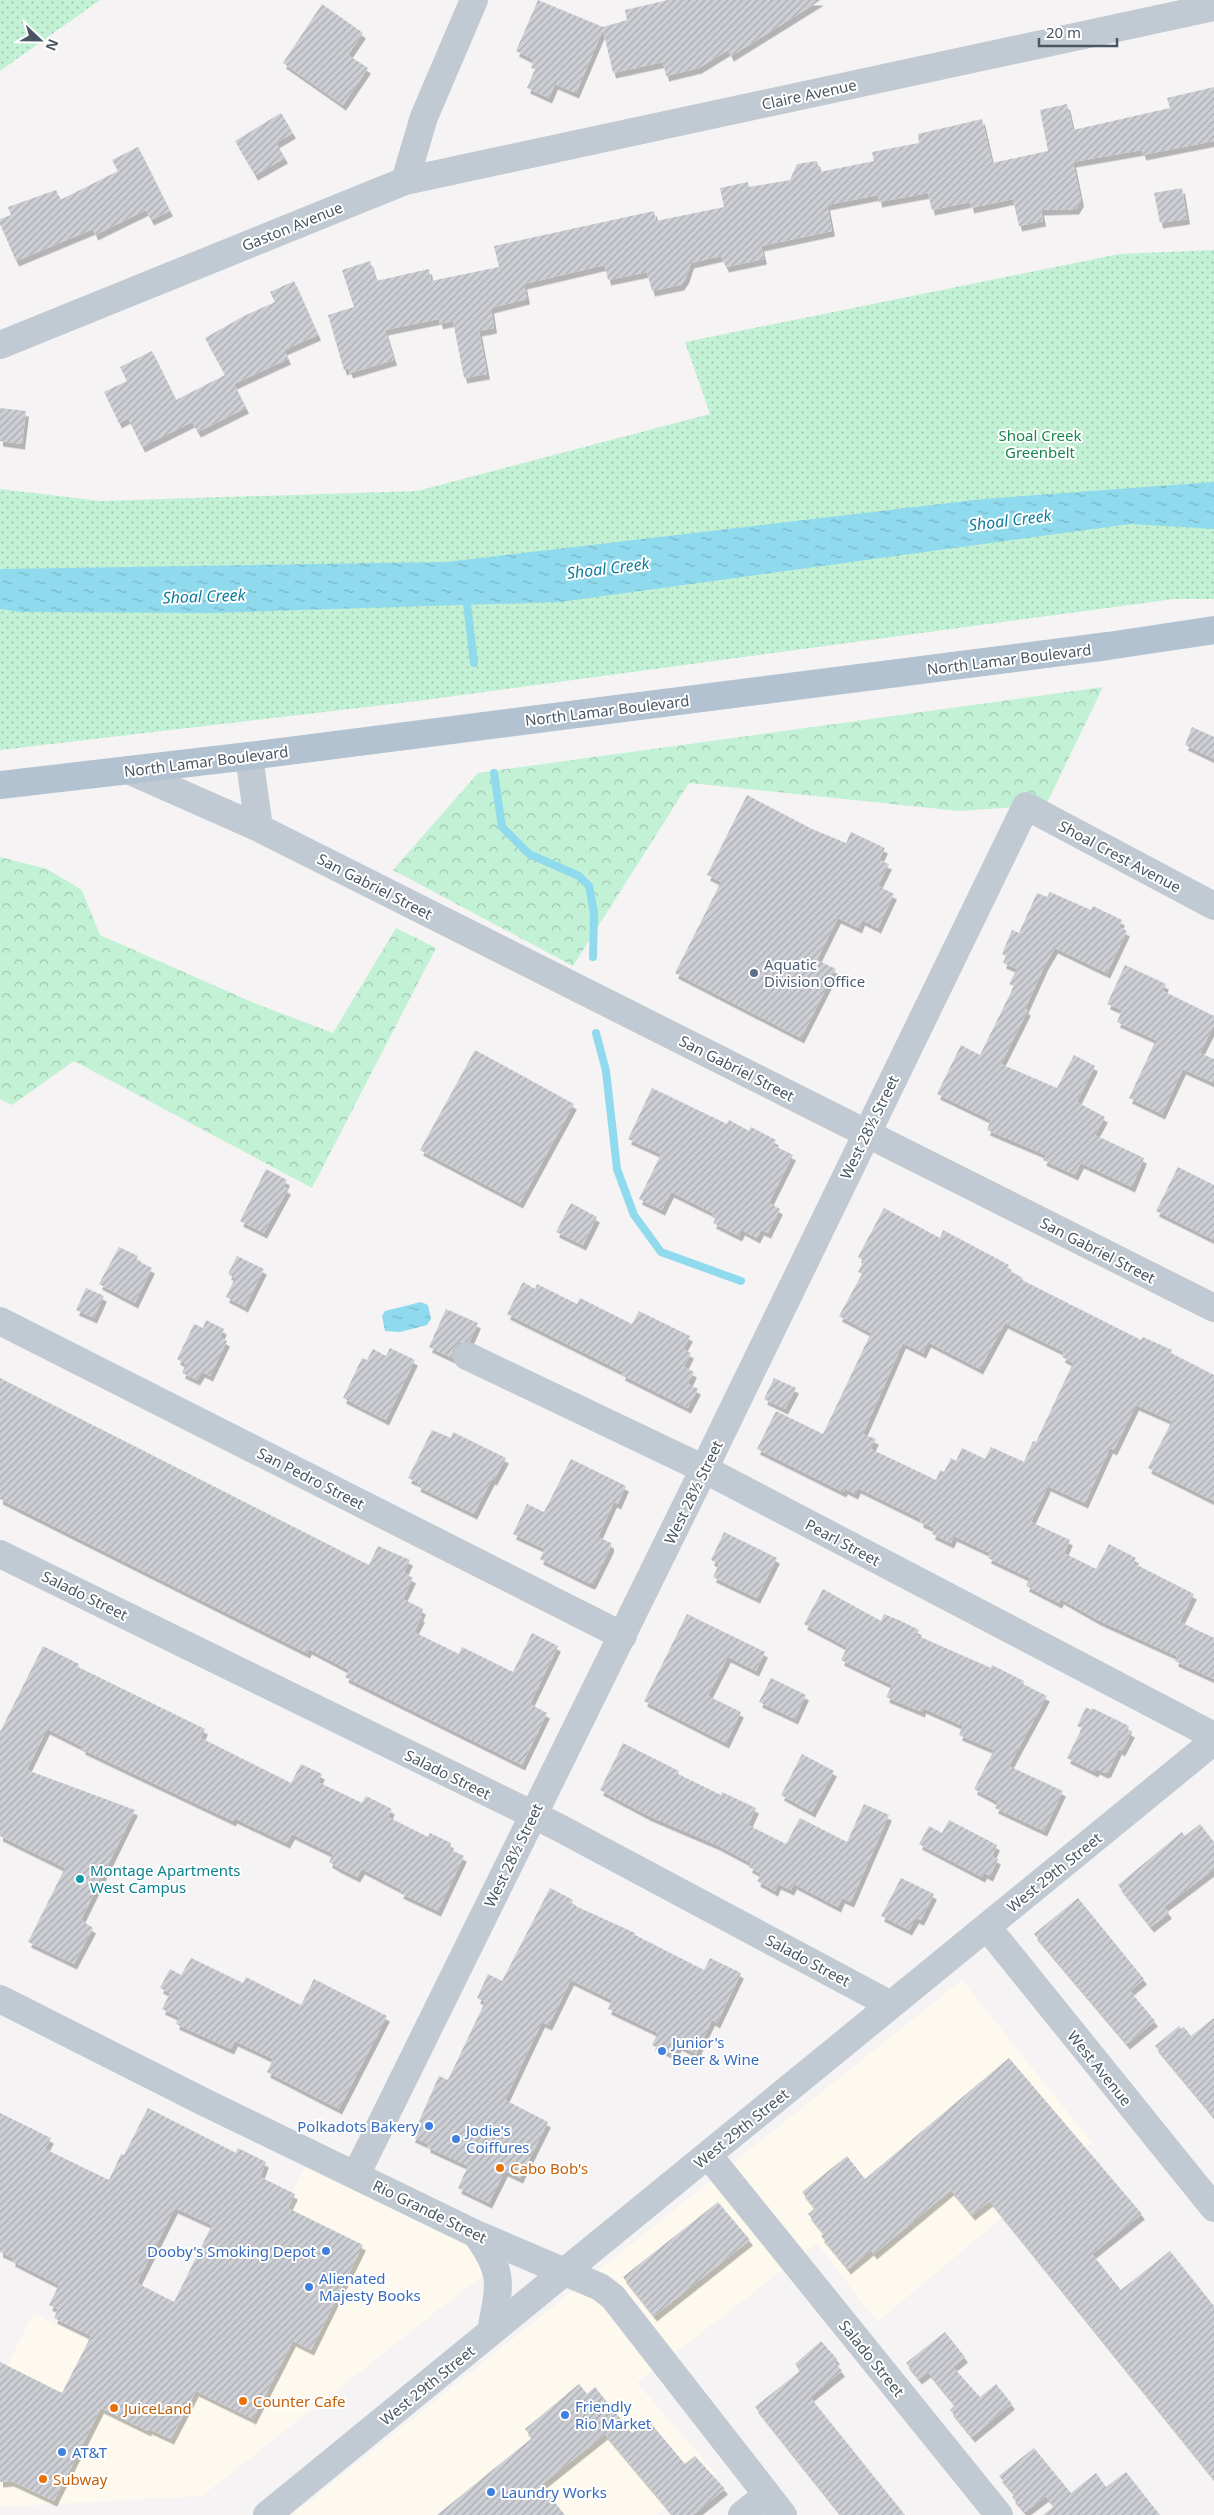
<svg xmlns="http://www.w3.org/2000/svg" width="1214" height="2515" font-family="'Noto Sans',sans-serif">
  <defs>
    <pattern id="forest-crowns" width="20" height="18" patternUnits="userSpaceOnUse" patternTransform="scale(1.25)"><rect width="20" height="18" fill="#c3f1d5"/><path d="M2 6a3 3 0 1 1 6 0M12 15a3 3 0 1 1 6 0" fill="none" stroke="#a0c6b0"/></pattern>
    <pattern id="park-dots" width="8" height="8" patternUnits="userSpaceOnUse" patternTransform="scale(1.25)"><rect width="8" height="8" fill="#c3f1d5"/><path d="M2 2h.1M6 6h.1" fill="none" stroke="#a0c6b0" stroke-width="1.8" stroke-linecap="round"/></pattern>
    <pattern id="water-ripples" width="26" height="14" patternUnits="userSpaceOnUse" patternTransform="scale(1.25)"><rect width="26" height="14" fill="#90daee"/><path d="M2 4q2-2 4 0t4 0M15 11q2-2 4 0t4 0" fill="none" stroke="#78b4c4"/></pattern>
    <pattern id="building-hatch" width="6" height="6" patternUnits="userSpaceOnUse" patternTransform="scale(1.25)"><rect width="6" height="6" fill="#cdcfd5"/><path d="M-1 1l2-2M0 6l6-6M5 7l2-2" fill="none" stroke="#a8abb0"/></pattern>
    <filter id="shadow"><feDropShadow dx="3" dy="5.5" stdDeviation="0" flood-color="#0004"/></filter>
  </defs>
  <rect width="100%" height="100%" fill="#f5f3f3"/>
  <!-- commercial -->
  <path fill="#fdf9ef" d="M962,1980L1092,2143L877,2322L817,2243L637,2383L715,2473L656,2515H292Z
    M309,2159L502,2260L202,2496L0,2507V2380L34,2313L188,2391Z"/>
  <!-- forest -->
  <path fill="url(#forest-crowns)" d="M1103,687L1046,805L959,811L689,783L573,966L393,870L478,773Z
    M0,857L47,869L82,890L100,935L254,1003L333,1033L396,928L436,948L312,1188L74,1061L12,1105L0,1099Z"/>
  <!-- park -->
  <path fill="url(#park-dots)" d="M0,0H100L0,71Z
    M1214,250V599H1174L418,701L0,750V489L100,501L417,491L710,414L685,342L1119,254Z"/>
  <!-- water -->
  <path fill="url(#water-ripples)" d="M1214,482V529L1130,524L560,602L210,613L20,612L0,609V569L446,562L983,499Z
    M421,1302L428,1305L431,1319L427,1325L400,1332L385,1331L382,1316L385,1311Z"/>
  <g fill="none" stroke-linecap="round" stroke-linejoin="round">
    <!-- stream -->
    <path stroke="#90daee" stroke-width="8" d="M466,595L474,663
      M494,773L502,827L529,854L579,876L589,886L594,913L593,957
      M596,1033L606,1071L617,1169L634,1215L661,1252L741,1281"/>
  </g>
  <!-- building -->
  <path fill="url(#building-hatch)" fill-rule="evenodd" filter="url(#shadow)" d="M538,0L603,27L627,20L625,10L668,0H821L731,56L728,50L699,68L666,76L663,62L613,73L603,30L576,93L555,84L549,98L527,88L535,69L531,68L534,60L516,51Z
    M322,4L363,33L348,55L368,68L343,105L283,63Z
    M1214,87V141L1143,155L1142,150L1073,162L1081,201L1076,209L1041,210L1043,221L1019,226L1013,199L971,208L970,202L932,210L928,193L879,202L878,195L827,205L832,231L761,246L764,259L726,267L721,256L691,263L686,278L681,285L652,291L647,272L608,280L605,265L524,284L527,299L491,308L494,328L479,331L487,374L464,378L453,321L440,324L439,319L385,330L394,360L350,373L348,368L344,370L328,315L354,307L342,270L370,261L376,281L429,269L431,281L499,267L494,246L654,211L656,221L724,207L720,188L748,182L749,187L790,180L797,164L817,161L820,172L874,161L872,152L919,143L918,134L982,119L992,163L1048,151L1040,110L1067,104L1073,130L1170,108L1167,98Z
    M281,113L293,133L276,143L285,158L255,175L235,141Z
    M138,147L170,211L151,220L146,210L95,235L93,229L16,261L0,224V219L11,215L8,207L56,190L60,200L118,171L112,160Z
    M1182,188L1187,219L1160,223L1154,193Z
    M294,281L318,335L284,350L288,359L234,384L246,408L198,432L192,422L142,447L128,418L119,423L104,392L127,381L120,367L152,351L176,400L225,375L205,338L244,316L275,302L270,292Z
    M0,408L26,411L22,444L0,441Z
    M1192,727L1214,737V759L1185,745Z
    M747,795L812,829L846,843L851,832L885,848L879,860L889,864L878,886L894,894L878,928L862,920L859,928L838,918L817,960L836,969L801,1038L675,973L721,882L707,875Z
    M1050,892L1091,910L1093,906L1122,920L1119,927L1127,931L1107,973L1055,948L1045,965L1025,1009L1028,1010L1001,1064L1057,1088L1074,1055L1095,1066L1077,1102L1105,1117L1095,1135L1144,1158L1132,1187L1081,1163L1075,1175L1043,1160L1046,1155L987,1130L991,1120L937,1094L961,1045L980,1055L1014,986L1009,984L1017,969L1003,963L1006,956L1002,954L1012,930L1019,933L1037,893L1047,897Z
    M1125,965L1166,984L1163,991L1214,1016V1025L1200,1053L1214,1059V1083L1183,1069L1162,1114L1129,1098L1156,1040L1117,1022L1122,1010L1107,1004Z
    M475,1050L574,1104L520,1203L420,1150Z
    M652,1088L727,1124L729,1120L749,1131L751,1127L776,1140L773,1145L793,1155L769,1203L780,1209L768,1233L761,1230L757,1238L742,1230L739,1236L713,1223L716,1217L712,1215L713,1213L671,1192L662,1210L639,1199L661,1154L628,1139Z
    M1178,1167L1214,1185V1240L1156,1211Z
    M266,1169L287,1180L284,1187L288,1189L264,1233L240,1221Z
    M571,1203L597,1217L583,1245L556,1232Z
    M884,1208L940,1238L943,1230L1009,1265L1006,1269L1023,1278L1022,1280L1141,1340L1143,1337L1172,1350L1171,1353L1214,1375V1501L1148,1468L1172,1421L1136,1405L1114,1450L1110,1448L1085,1503L1048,1486L1031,1522L1070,1540L1064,1553L1096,1569L1109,1544L1136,1558L1133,1563L1194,1594L1180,1622L1214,1638V1679L1175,1661L1177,1656L1098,1620L1061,1599L1059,1603L1026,1586L1030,1578L988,1558L990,1553L954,1536L951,1543L932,1534L934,1528L920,1522L921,1519L858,1488L855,1494L845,1489L843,1492L757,1449L776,1411L823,1434L871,1333L839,1316L862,1274L858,1272L864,1261L858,1257ZM1005,1323L1064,1352L1062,1357L1073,1363L1036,1442L1033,1441L1024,1462L991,1447L985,1459L962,1448L956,1461L951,1458L944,1472L940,1470L936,1480L871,1449L876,1439L863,1434L903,1343L923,1353L928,1342L980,1369Z
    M119,1247L138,1256L136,1260L152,1268L135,1303L99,1284Z
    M237,1256L264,1269L245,1307L226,1297L235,1278L228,1274Z
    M523,1282L535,1289L537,1284L577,1304L580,1298L632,1324L639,1311L690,1336L683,1349L691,1353L684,1367L694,1372L688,1384L698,1389L688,1408L622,1375L623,1372L507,1314Z
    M86,1288L104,1296L94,1318L76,1310Z
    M446,1309L478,1323L470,1341L458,1343L453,1350L452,1358L429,1347Z
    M206,1320L224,1329L220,1337L227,1341L210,1376L202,1372L197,1380L182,1373L186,1364L177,1359L194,1324L203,1328Z
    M390,1348L415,1360L386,1420L343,1398L362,1358L367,1360L373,1349L386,1356Z
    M0,1378L369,1565L378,1546L410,1560L404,1573L413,1578L403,1599L423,1609L420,1616L422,1617L414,1632L459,1654L462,1647L513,1672L532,1633L558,1646L530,1704L547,1713L522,1765L345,1677L349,1670L309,1649L307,1653L0,1499Z
    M774,1378L796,1388L785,1409L764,1399Z
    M432,1430L451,1438L453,1432L506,1458L494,1480L492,1479L474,1514L417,1486L419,1483L408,1478Z
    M571,1459L626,1486L618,1504L614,1502L598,1537L611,1543V1547L593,1583L591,1584L540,1559L545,1549L513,1534L527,1504L544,1512Z
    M724,1532L777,1558L757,1598L713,1577L719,1564L711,1560Z
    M823,1589L881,1621L884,1614L901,1621L919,1630L916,1635L991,1668L992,1665L1024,1681L1023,1684L1047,1696L1009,1766L1063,1791L1044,1831L995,1808L998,1802L974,1789L994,1750L959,1735L963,1726L923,1708L922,1712L886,1697L892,1685L841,1660L847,1647L804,1624Z
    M687,1614L765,1652L756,1671L728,1657L708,1696L741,1712L726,1743L644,1701Z
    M43,1646L79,1664L78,1667L205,1729L201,1738L291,1783L301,1764L322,1774L318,1782L362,1803L366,1796L392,1809L388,1817L428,1837L430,1833L451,1843L449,1849L464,1856L438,1911L400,1893L402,1890L362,1869L357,1877L339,1868L329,1862L333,1854L292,1834L287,1843L234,1818L233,1821L82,1749L83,1747L47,1729L27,1770L135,1810L81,1920L93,1928L74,1964L28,1942L65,1868L0,1836V1732Z
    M771,1678L806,1695L795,1719L759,1702Z
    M1086,1707L1091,1710L1092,1708L1129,1726L1128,1730L1132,1732L1122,1751L1119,1749L1108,1772L1105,1773L1097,1769L1095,1772L1067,1758L1082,1728L1077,1726Z
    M623,1743L679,1771L678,1774L721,1795L722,1792L756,1808L748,1825L786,1844L800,1818L847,1842L864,1804L889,1815L851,1902L842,1898L838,1907L794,1884L791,1890L778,1884L775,1891L757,1881L761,1874L749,1867L751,1863L717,1845L649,1816L600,1790Z
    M802,1754L834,1771L812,1812L781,1795Z
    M949,1820L997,1845L992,1856L998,1859L990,1876L984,1873L982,1877L919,1844L929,1826L942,1833Z
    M1200,1824L1214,1842V1869L1164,1907L1169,1913L1151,1927L1118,1885L1182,1832L1185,1836Z
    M901,1878L934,1894L921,1920L916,1918L909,1930L881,1916Z
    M550,1888L573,1900L571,1904L635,1933V1935L704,1970L710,1958L741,1973L717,2023L712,2020L696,2054L679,2045L673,2055L652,2045L658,2033L608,2009L612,2000L571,1980L549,2025L542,2022L505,2100L548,2122L520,2178L505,2171L489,2203L458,2188L468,2166L427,2147L428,2144L412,2137L439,2076L448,2080L485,2002L477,1998L488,1974L502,1981Z
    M1078,1898L1144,1979L1130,1991L1155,2021L1127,2044L1034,1934Z
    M191,1958L243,1983L246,1977L301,2005L314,1979L387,2016L339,2109L267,2072L273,2059L235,2041L231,2049L176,2024L179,2017L162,2009L170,1993L160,1988L170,1969L181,1975Z
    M1214,2018V2117L1155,2046L1179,2026L1181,2029L1184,2027L1191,2036Z
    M1009,2058L1142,2214L1092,2254L1121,2290L1170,2251L1214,2306V2479L990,2201L972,2215L951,2190L874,2254L871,2250L848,2269L821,2236L824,2234L808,2214L815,2208L802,2192L847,2156L865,2179Z
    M148,2108L236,2153L238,2148L266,2162L260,2177L295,2194L288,2208L363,2245L311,2350L293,2341L253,2419L196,2391L171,2439L149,2429L148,2431L101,2408L54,2501L11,2481L0,2482V2362L62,2393L91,2336L54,2318L58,2309L49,2305L59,2285L12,2261L13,2258L0,2252V2113L51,2138L45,2149L109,2180L121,2154L124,2155ZM175,2208L212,2225L174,2302L137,2283Z
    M718,2202L750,2240L654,2316L623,2277Z
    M945,2332L965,2357L953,2367L980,2397L996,2384L1012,2404L972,2437L950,2410L955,2405L928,2372L919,2379L906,2363Z
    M821,2341L837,2359L834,2361L842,2371L810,2397L905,2515H841L755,2407L800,2371L795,2364Z
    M579,2384L587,2394L595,2387L632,2433L648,2420L685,2464L695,2456L725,2489L693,2515H673L605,2434L541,2485L565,2515H437L532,2438L525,2429Z
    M1034,2448L1071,2493L1096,2473L1106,2487L1126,2472L1160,2515H1043L1054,2506L1046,2496L1025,2512L1012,2497L1015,2495L999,2476Z"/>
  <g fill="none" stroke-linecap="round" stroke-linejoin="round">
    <!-- minor -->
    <path stroke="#c1cad2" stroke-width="28" d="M405,181L424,117L474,0
      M0,345L405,181L1214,7
      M249,756L259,828
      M128,770L259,828L1214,1308
      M0,1321L623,1636
      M467,1356L704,1469L1214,1736
      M0,1554L556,1826L891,2005
      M987,1927L1214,2208
      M0,1999L206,2103L476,2234L600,2287L613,2297L783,2515
      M708,2155L999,2515
      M356,2175L704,1469L1026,806L1214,906
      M476,2234C506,2275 499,2285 491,2332
      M267,2515L1214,1741
      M742,2515L767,2495"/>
    <!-- major -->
    <path stroke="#b3c2d1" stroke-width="28" d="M0,785L249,756L1108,646L1214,630"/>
  </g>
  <!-- markers -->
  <circle fill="#5c6f8a" stroke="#fff" stroke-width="2" cx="754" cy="973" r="5"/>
  <circle fill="#0f9aa8" stroke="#fff" stroke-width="2" cx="80" cy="1879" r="5"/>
  <g fill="#3f7fe0" stroke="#fff" stroke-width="2">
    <circle cx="662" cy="2051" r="5"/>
    <circle cx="429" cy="2126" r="5"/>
    <circle cx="456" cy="2139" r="5"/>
    <circle cx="326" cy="2251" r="5"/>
    <circle cx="309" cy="2287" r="5"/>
    <circle cx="565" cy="2415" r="5"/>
    <circle cx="62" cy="2452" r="5"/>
    <circle cx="491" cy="2492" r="5"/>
  </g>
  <g fill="#e8710a" stroke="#fff" stroke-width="2">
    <circle cx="500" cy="2168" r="5"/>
    <circle cx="243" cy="2401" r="5"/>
    <circle cx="114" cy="2408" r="5"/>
    <circle cx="43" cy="2479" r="5"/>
  </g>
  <g text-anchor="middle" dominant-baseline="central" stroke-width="4" stroke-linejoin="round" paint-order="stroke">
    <!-- street labels -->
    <g font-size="15" fill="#4a5661" stroke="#fff">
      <text transform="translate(809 94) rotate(-12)">Claire Avenue</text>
      <text transform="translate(292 226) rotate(-22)">Gaston Avenue</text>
      <text transform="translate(1009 659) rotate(-7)">North Lamar Boulevard</text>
      <text transform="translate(607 710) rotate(-7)">North Lamar Boulevard</text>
      <text transform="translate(206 761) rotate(-7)">North Lamar Boulevard</text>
      <text transform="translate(1120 856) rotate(28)">Shoal Crest Avenue</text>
      <text transform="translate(375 886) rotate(27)">San Gabriel Street</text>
      <text transform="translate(737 1068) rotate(27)">San Gabriel Street</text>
      <text transform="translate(869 1127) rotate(-64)">West 28½ Street</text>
      <text transform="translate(1098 1250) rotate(27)">San Gabriel Street</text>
      <text transform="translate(311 1478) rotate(27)">San Pedro Street</text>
      <text transform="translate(693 1492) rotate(-64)">West 28½ Street</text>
      <text transform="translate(843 1542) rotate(28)">Pearl Street</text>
      <text transform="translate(85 1595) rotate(26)">Salado Street</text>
      <text transform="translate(448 1774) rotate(26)">Salado Street</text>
      <text transform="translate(513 1855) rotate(-64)">West 28½ Street</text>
      <text transform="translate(1054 1872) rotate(-39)">West 29th Street</text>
      <text transform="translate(808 1960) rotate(28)">Salado Street</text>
      <text transform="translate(1100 2068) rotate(51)">West Avenue</text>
      <text transform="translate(741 2128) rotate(-39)">West 29th Street</text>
      <text transform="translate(430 2211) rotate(26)">Rio Grande Street</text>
      <text transform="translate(872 2358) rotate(51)">Salado Street</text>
      <text transform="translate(427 2385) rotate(-39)">West 29th Street</text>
    </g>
    <!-- park labels -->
    <g font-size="15" fill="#17864f" stroke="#fff">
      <text x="1040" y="435">Shoal Creek<tspan x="1040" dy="17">Greenbelt</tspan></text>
    </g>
    <!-- service labels -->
    <g font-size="15" fill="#4e5e75" stroke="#fff" text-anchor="start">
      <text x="764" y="964">Aquatic<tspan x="764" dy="17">Division Office</tspan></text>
    </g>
    <!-- culture labels -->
    <g font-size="15" fill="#0d838f" stroke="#fff" text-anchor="start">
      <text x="90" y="1870">Montage Apartments<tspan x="90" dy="17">West Campus</tspan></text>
    </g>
    <!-- shop labels -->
    <g font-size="15" fill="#366cbe" stroke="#fff" text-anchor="start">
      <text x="672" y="2042">Junior's<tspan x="672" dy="17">Beer &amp; Wine</tspan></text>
      <text x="419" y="2126" text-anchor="end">Polkadots Bakery</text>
      <text x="466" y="2130">Jodie's<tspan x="466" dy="17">Coiffures</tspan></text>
      <text x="316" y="2251" text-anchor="end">Dooby's Smoking Depot</text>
      <text x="319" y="2278">Alienated<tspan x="319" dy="17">Majesty Books</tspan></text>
      <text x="575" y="2406">Friendly<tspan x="575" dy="17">Rio Market</tspan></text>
      <text x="72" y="2452">AT&amp;T</text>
      <text x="501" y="2492">Laundry Works</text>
    </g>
    <!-- food labels -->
    <g font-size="15" fill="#c56008" stroke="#fff" text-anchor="start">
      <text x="510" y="2168">Cabo Bob's</text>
      <text x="253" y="2401">Counter Cafe</text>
      <text x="124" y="2408">JuiceLand</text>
      <text x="53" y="2479">Subway</text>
    </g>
    <!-- water labels -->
    <g font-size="16" font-style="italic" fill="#0c7c9b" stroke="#fff">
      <text transform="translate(1010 520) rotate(-7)">Shoal Creek</text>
      <text transform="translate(608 568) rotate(-7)">Shoal Creek</text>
      <text transform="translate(204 596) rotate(-2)">Shoal Creek</text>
    </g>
  </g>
  <!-- north arrow -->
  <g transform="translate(40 40) rotate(112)" stroke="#ffffff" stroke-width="4" paint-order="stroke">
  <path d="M0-4L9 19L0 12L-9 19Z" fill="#4a5661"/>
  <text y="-8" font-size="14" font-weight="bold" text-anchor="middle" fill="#4a5661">N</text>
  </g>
  <!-- scale -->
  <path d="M1039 38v8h78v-8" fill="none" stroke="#4a5661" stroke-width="2.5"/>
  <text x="1046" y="38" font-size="15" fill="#4a5661" stroke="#ffffff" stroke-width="4" paint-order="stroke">20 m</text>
</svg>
